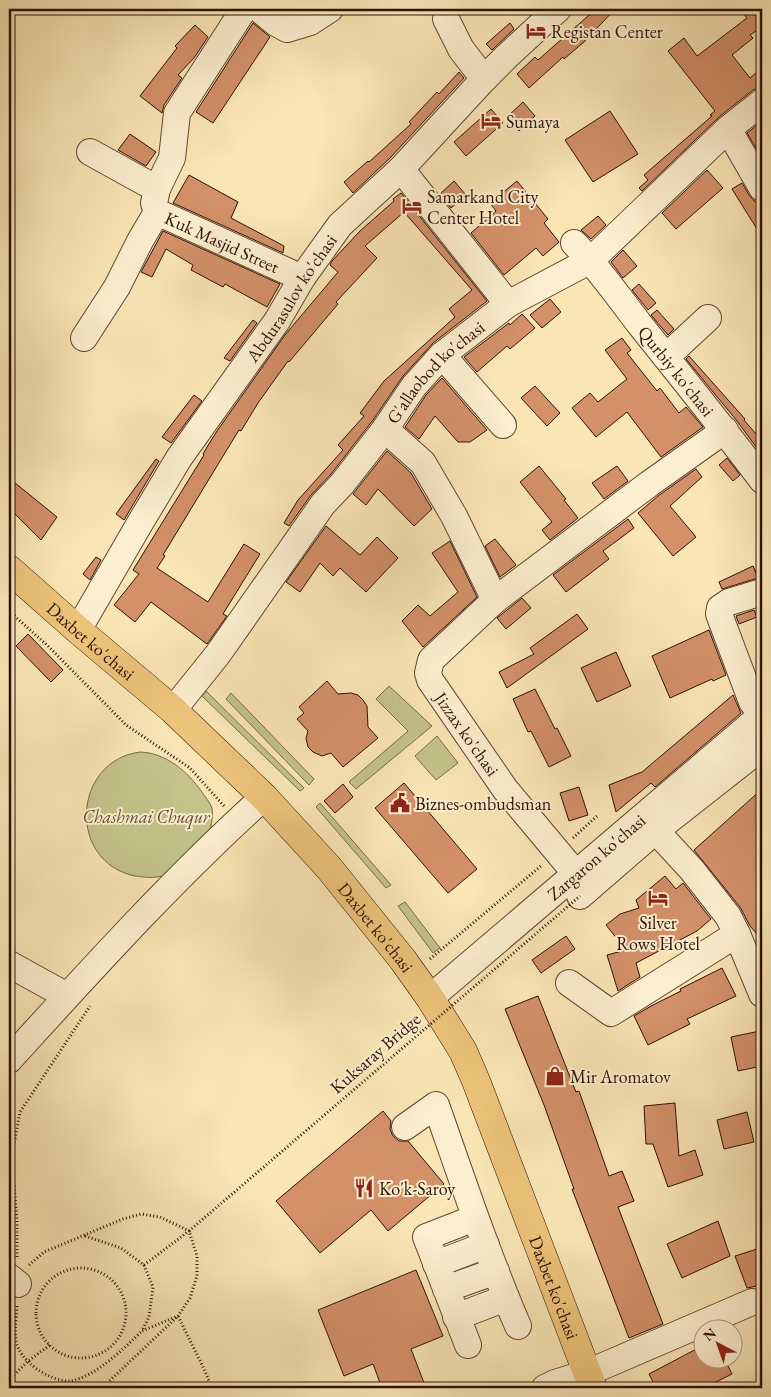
<svg xmlns="http://www.w3.org/2000/svg" width="771" height="1397" font-family="'EB Garamond',serif">
  <rect width="100%" height="100%" fill="#fae6b5"/>
  <filter id="stains"><feTurbulence type="fractalNoise" baseFrequency=".004" numOctaves="4"/><feColorMatrix values="0 0 0 0 .2 0 0 0 0 .09 0 0 0 0 .02 0 0 0 .5 -.17"/></filter>
  <radialGradient id="worn" r=".72"><stop offset=".6" stop-color="#630" stop-opacity="0"/><stop offset="1" stop-color="#630" stop-opacity=".3"/></radialGradient>
  <!-- green -->
  <path fill="#c4c38a" stroke="#786a48" d="M389,686L432,726L356,789L349,782L408,731L376,699Z
    M206,691L304,788L300,791L202,696Z
    M231,693L314,779L309,785L226,699Z
    M437,736L458,763L436,780L415,756Z
    M140,752C166,753 187,771 202,792C205,797 210,802 212,808C213,814 212,820 211,826C210,829 209,835 208,838C204,843 190,853 185,858C180,862 171,873 165,875C156,879 143,877 135,876C67,862 72,761 140,752Z
    M320,803L391,885L386,888L316,807Z
    M405,902L440,948L433,953L398,906Z"/>
  <!-- building -->
  <path fill="#d39069" stroke="#2c1006" d="M596,9H615L584,42L564,59L563,57L529,88L517,74L535,57L538,60Z
    M740,9H762V39L756,31L750,35L753,38L732,55L750,78L762,68V87L753,90L719,117L642,191L639,188L648,180L644,175L712,116L710,115L715,111L668,51L684,38L697,56L747,18Z
    M253,23L270,37L213,123L196,112Z
    M510,23L514,29L492,50L486,44Z
    M195,25L208,37L194,58L178,75L182,78L164,105L162,113L140,96L177,48L175,46Z
    M459,72L464,78L390,158L353,193L344,182L368,161L369,162L411,124L409,122L437,92L439,94Z
    M523,102L535,116L519,131L507,117Z
    M491,109L503,123L466,156L454,142Z
    M610,111L638,154L593,182L565,140Z
    M756,126L762,133V158L747,133Z
    M130,134L156,152L146,166L118,150Z
    M707,170L723,188L676,229L662,213Z
    M189,175L238,202L231,218L284,246L283,253L173,203Z
    M454,181L466,195L451,208L440,194Z
    M517,181L548,219L544,223L559,242L543,256L536,248L504,275L471,233L496,211L490,203Z
    M742,183L749,195L754,201L762,203V237L732,189Z
    M401,193L487,301L433,343L403,376L373,420L331,474L311,495L289,526L284,523L298,500L343,450L338,445L364,416L360,413L384,381L455,317L449,309L472,290L404,212L365,246L377,258L336,302L338,304L289,362L288,361L258,403L241,431L239,430L220,461L163,555L165,556L157,568L208,602L244,544L260,554L223,614L227,616L207,644L151,602L135,622L114,605L139,574L133,570L204,455L203,454L207,447L217,431L285,335L338,272L330,265L332,261L360,231L394,201L393,199Z
    M598,216L606,225L591,239L581,230Z
    M163,231L280,284L267,307L225,284L223,287L191,270L193,265L166,249L152,277L141,272Z
    M623,250L637,266L623,278L611,262Z
    M639,284L656,303L648,310L632,290Z
    M550,299L561,312L542,328L530,315Z
    M657,310L674,329L668,335L651,315Z
    M522,314L535,328L510,349L507,346L477,372L464,357L509,323L510,325Z
    M253,320L257,323L230,361L224,358Z
    M622,338L631,350L627,353L657,391L660,388L679,413L686,407L703,427L661,457L627,412L596,437L572,408L590,393L598,402L627,379L605,350Z
    M689,356L745,419L744,420L762,441V455L737,421L686,359Z
    M442,378L487,430L470,442H458L435,416L419,439L405,427L426,395Z
    M535,386L560,413L547,426L521,398Z
    M194,395L202,401L171,443L162,437Z
    M387,451L411,473L432,509L414,526L378,489L366,505L353,494Z
    M727,458L740,475L733,481L719,465Z
    M156,459L159,461L124,520L116,514Z
    M539,466L566,499L564,500L578,518L550,540L542,530L552,522L520,482Z
    M617,466L628,481L604,499L592,483Z
    M696,469L702,477L670,506L696,537L673,556L638,513L658,496Z
    M9,478L57,517L41,540L9,508Z
    M628,519L634,528L603,551L609,559L566,592L553,575Z
    M326,526L360,555L377,537L398,558L366,592L340,568L333,576L320,563L300,592L286,582Z
    M495,539L516,565L500,577L485,546Z
    M450,541L477,597L423,647L402,621L418,605L430,616L458,592L432,553Z
    M96,557L101,560L90,580L83,574Z
    M753,566L758,578L722,589L719,582Z
    M522,598L531,608L506,629L497,618Z
    M754,610L757,617L739,624L736,616Z
    M577,614L588,629L507,688L499,672L534,654L530,648Z
    M709,630L726,675L713,681L712,679L670,698L652,656Z
    M28,634L63,670L51,682L16,646Z
    M616,652L631,686L597,702L581,668Z
    M327,681L338,694L351,693L358,695L363,700L367,706L368,727L378,738L343,767L331,753L322,756L313,752L308,747L306,738L308,731L297,719L304,713L299,707Z
    M535,689L555,729L557,728L571,756L549,767L531,731L528,732L513,699Z
    M733,695L741,713L655,787L651,783L616,812L609,785L642,772Z
    M404,783L477,869L448,893L375,808Z
    M343,784L353,797L335,813L324,801Z
    M579,787L588,815L569,821L560,793Z
    M762,789V940L750,926L740,907L694,850Z
    M665,876L676,889L683,883L711,919L697,931L636,963L640,977L618,991L607,955L626,950L606,925L620,914L639,908L636,900Z
    M566,936L575,949L541,973L532,960Z
    M722,968L736,996L687,1019L690,1024L648,1045L634,1016L651,1006L681,991L680,989Z
    M538,996L576,1092L579,1091L609,1176L622,1171L634,1201L618,1207L663,1324L629,1338L572,1189H574L544,1105L505,1009Z
    M760,1031L762,1042V1066L738,1071L731,1037Z
    M675,1103L679,1156L695,1150L703,1175L668,1187L653,1144H646L644,1106Z
    M383,1111L391,1121L390,1129L393,1136L399,1141H408L444,1184L388,1231L371,1210L320,1253L276,1201Z
    M747,1112L754,1142L724,1149L717,1120Z
    M718,1221L730,1256L682,1278L667,1244Z
    M757,1249L762,1262V1285L747,1288L735,1256Z
    M416,1270L443,1336L411,1349L426,1388H382L373,1364L344,1376L318,1310Z
    M704,1345V1360H725L732,1374L704,1388H656L649,1374Z"/>
  <g fill="none" stroke-linecap="round" stroke-linejoin="round">
    <defs>
      <g id="minor">
        <path id="s1" d="M244,9L177,113L172,158L157,189L154,203L157,212L302,278"/>
        <path d="M259,9L276,23L287,29L310,22L330,9"/>
        <path d="M446,19L461,49L484,79"/>
        <path d="M728,129L762,188"/>
        <path d="M90,152L157,189"/>
        <path d="M401,169L508,304"/>
        <path id="s2" d="M574,243C599,268 619,298 641,326C682,377 723,428 762,480"/>
        <path d="M84,338L117,287L140,241L157,212"/>
        <path d="M442,355L503,425"/>
        <path d="M666,357L708,318"/>
        <path d="M385,429L423,463L454,516L495,600"/>
        <path d="M762,592L729,602L720,608L719,614L752,702L762,714"/>
        <path id="s3" d="M78,630L140,523L179,458L277,321L302,278L340,225L401,169L484,79L507,56L558,9"/>
        <path id="s4" d="M173,710L218,654L323,504L342,484L385,429L414,386L442,355L508,304L591,260L728,129L762,102"/>
        <path d="M644,818L692,870L728,916L737,934L762,994"/>
        <path d="M576,874L505,789L430,680L428,673L431,660L495,600L649,484L725,430"/>
        <path d="M580,896L655,831L762,747"/>
        <path d="M9,964L67,996"/>
        <path d="M569,983L611,1013L737,934"/>
        <path id="s5" d="M430,998L762,715"/>
        <path d="M9,1060C91,970 173,879 264,797"/>
        <path d="M405,1127L436,1105C462,1179 487,1254 518,1326"/>
        <path d="M436,1264L486,1245"/>
        <path d="M9,1277L18,1284"/>
        <path d="M446,1289L496,1271"/>
        <path d="M456,1317L506,1298"/>
        <path d="M468,1345L426,1237L475,1218"/>
        <path d="M545,1388L555,1383L587,1373L752,1302"/>
      </g>
      <g id="major">
        <path id="s6" d="M9,569L78,630L173,710L264,797L329,868L403,960L430,998L463,1051L476,1081L593,1388"/>
      </g>
    </defs>
    <!-- minor casing -->
    <use href="#minor" stroke="#604632" stroke-width="28"/>
    <!-- major casing -->
    <use href="#major" stroke="#2c1006" stroke-width="29"/>
    <!-- path -->
    <path stroke="#2c1006" stroke-width="3" stroke-dasharray="1 2.5" stroke-linecap="butt" d="M9,611L48,646L126,725L190,768L224,806
      M573,838L597,816
      M430,959L542,865
      M17,1257V1220L14,1185L10,1166L20,1112L90,1006
      M29,1265L44,1252L123,1219L141,1214L160,1217L189,1231L144,1265L121,1248L85,1236
      M144,1265L153,1287L149,1317L142,1331L178,1316L190,1298L197,1276V1256L189,1231
      M36 1313a45 45 0 1 1 90 0a45 45 0 1 1-90 0Z
      M17,1306C15,1337 10,1349 38,1370C46,1375 60,1382 70,1381C96,1377 124,1348 142,1331
      M9,1380L27,1362L50,1345
      M102,1388L178,1316L204,1369L212,1388"/>
    <!-- minor -->
    <use href="#minor" stroke="#fcefcf" stroke-width="26"/>
    <!-- major -->
    <use href="#major" stroke="#edc37a" stroke-width="28"/>
    <!-- path-bridge -->
    <path stroke="#2c1006" stroke-width="3" stroke-dasharray="1 2.5" stroke-linecap="butt" d="M189,1231L580,896"/>
  </g>
  <!-- icons -->
  <defs>
    <symbol id="hotel-bare" viewBox="-9 -9 18 18"><path d="M-6-4.5h1.5V1H6V5H4.5V3h-9V5H-6ZM-4 0a1.8 1.8 0 1 1 3.6 0ZM.5 0V-2.5h3Q6-2.5 6 0Z" fill="#8f2418" stroke="#fcefcf" stroke-width="2.5" paint-order="stroke"/></symbol>
    <symbol id="civic-bare" viewBox="-9 -9 18 18"><path d="M-.6-6.5H3V-4.5H.6V-3L4-1V1h2V6H-6V1h2V-1L-.6-3ZM-1.2 2.5V6h2.4V2.5Z" fill="#8f2418" stroke="#fcefcf" stroke-width="2.5" paint-order="stroke"/></symbol>
    <symbol id="shop-bare" viewBox="-9 -9 18 18"><path d="M-5-2.5h2.3a2.7 3.5 0 0 1 5.4 0H5L5.5 6h-11ZM-1.5-2.5h3a1.5 2.3 0 0 0-3 0Z" fill="#8f2418" stroke="#fcefcf" stroke-width="2.5" paint-order="stroke"/></symbol>
    <symbol id="restaurant-bare" viewBox="-9 -9 18 18"><path d="M-5-6h1v4h1v-4h1v4h1v-4h1v5L-1.5 .5V6h-2V.5L-5-1ZM5-6V6H3V1.5H1.5Q1.5-4 5-6Z" fill="#8f2418" stroke="#fcefcf" stroke-width="2.5" paint-order="stroke"/></symbol>
  </defs>
  <g fill-rule="evenodd">
    <use href="#hotel-bare" x="522" y="17" width="28" height="28"/>
    <use href="#hotel-bare" x="477" y="107" width="28" height="28"/>
    <use href="#hotel-bare" x="398" y="192" width="28" height="28"/>
    <use href="#civic-bare" x="386" y="789" width="28" height="28"/>
    <use href="#hotel-bare" x="644" y="884" width="28" height="28"/>
    <use href="#shop-bare" x="541" y="1062" width="28" height="28"/>
    <use href="#restaurant-bare" x="350" y="1174" width="28" height="28"/>
  </g>
  <g text-anchor="middle" dominant-baseline="central" stroke-width="4" stroke-linejoin="round" paint-order="stroke">
    <!-- poi labels -->
    <g font-size="18" fill="#2c1006" stroke="#fcefcf" text-anchor="start">
      <text x="551" y="31">Registan Center</text>
      <text x="506" y="121">Sumaya</text>
      <text x="427" y="196">Samarkand City<tspan x="427" dy="21">Center Hotel</tspan></text>
      <text x="415" y="803">Biznes-ombudsman</text>
      <text x="658" y="922" text-anchor="middle">Silver<tspan x="658" dy="21">Rows Hotel</tspan></text>
      <text x="570" y="1076">Mir Aromatov</text>
      <text x="379" y="1188">Ko'k-Saroy</text>
    </g>
    <!-- street labels -->
    <g font-size="18" fill="#2c1006" stroke="#fcefcf">
      <text stroke="none"><textPath href="#s1" startOffset="299">Kuk Masjid Street</textPath></text>
      <text stroke="none"><textPath href="#s3" startOffset="395">Abdurasulov ko'chasi</textPath></text>
      <text stroke="none"><textPath href="#s2" startOffset="164">Qurbiy ko'chasi</textPath></text>
      <text stroke="none"><textPath href="#s4" startOffset="429">G'allaobod ko'chasi</textPath></text>
      <text stroke="none"><textPath href="#s6" startOffset="109">Daxbet ko'chasi</textPath></text>
      <text transform="translate(467 734) rotate(55)">Jizzax ko'chasi</text>
      <text stroke="none"><textPath href="#s5" startOffset="218">Zargaron ko'chasi</textPath></text>
      <text stroke="none"><textPath href="#s6" startOffset="514">Daxbet ko'chasi</textPath></text>
      <text transform="translate(375 1053) rotate(-41)">Kuksaray Bridge</text>
      <text stroke="none"><textPath href="#s6" startOffset="919">Daxbet ko'chasi</textPath></text>
    </g>
    <!-- park labels -->
    <g font-size="18" font-style="italic" fill="#614f34" stroke="#fcefcf">
      <text x="146" y="816">Chashmai Chuqur</text>
    </g>
  </g>
  <!-- margin -->
  <rect width="771" height="1397" fill="none" stroke="#fae6b5" stroke-width="30"/>
  <rect x="10" y="10" width="751" height="1377" fill="none" stroke="#2c1006" stroke-width="2.5"/>
  <rect x="15" y="15" width="741" height="1367" fill="none" stroke="#2c1006"/>
  <!-- north arrow -->
  <g transform="translate(718 1344) rotate(319)"><circle r="24" fill="#fcefcf" stroke="#a9967f"/>
  <path d="M0-4L9 19L0 12L-9 19Z" fill="#8f2418"/>
  <text y="-8" font-size="14" font-weight="bold" text-anchor="middle" fill="#2c1006">N</text>
  </g>
  <rect width="100%" height="100%" filter="url(#stains)"/>
  <rect width="100%" height="100%" fill="url(#worn)"/>
</svg>
